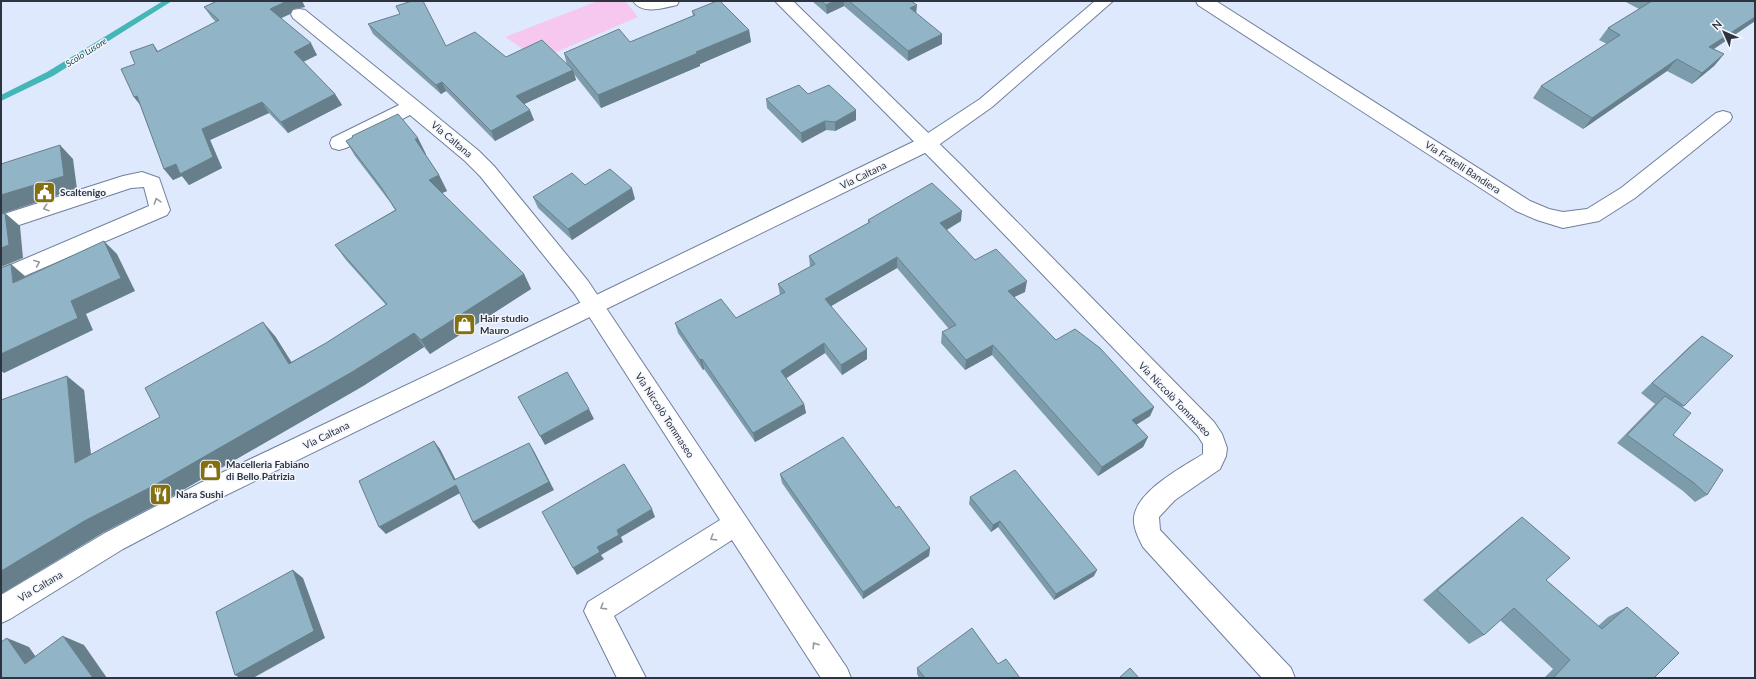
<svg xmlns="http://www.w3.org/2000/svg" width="1756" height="679" font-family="Lato,sans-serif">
  <rect width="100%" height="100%" fill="#dfe9fd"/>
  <!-- green -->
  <path fill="#f6c8ef" d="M598,1H625L638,17L552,54L532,55L505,37Z"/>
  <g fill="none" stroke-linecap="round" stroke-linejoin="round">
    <!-- stream -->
    <path fill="#45b6b7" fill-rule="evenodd" d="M163,1H172L53,76L1,101V95L47,72Z"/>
    <defs>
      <path id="minor" d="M633,1H679L677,5C663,8 642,15 633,1Z
        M775,1H793L961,165L1214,422L1222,434L1227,448L1226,456L1220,469L1175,500L1159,517L1160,530L1291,668L1295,678H1262L1143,547C1139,539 1133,528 1134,518C1136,491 1183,467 1203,454V444L1198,436L947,175Z
        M1196,1H1216L1530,201L1549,209L1563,212L1587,209L1621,188L1716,113L1723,111L1730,113L1732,117L1730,121L1635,198L1599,221L1563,228L1537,220L1516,211L1198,5Z
        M299,9L305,10L419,102L479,151L494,166L588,281L847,668L851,678H821L732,540L614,616L646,678H617L584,611L588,602L720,520L574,293L480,176L465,161L410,115L346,148L339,150L332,148L330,143L332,138L399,105L293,18L291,14L293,10Z
        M142,172L159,178L170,210L167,215L1,286V269L149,206L144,187L131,188L1,231V215L123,176Z"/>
      <path id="major" d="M1095,1H1113L992,107L933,149L218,499L123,549L10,619L1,623V595L105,533L200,483L586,300L919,139L980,99Z"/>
    </defs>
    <!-- minor casing -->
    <use href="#minor" stroke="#707f9b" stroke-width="2"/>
    <!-- major casing -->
    <use href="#major" stroke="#707f9b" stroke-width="2"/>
    <!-- minor -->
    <use href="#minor" fill="#fff" fill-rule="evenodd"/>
    <!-- major -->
    <use href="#major" fill="#fff" fill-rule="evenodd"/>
  </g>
  <!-- wall -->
  <path fill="#7d9cab" d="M217,1H302L305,7L293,9L290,14L281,18L317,55L303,62L335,94L342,105L288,133L269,113L210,140L222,168L189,185L182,176L173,180L164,169L140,105L134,97L153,44L158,51L216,22L212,18L204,7Z
    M812,1H911L916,13L942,44L908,61L844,6L827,14Z
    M1624,1H1755V21L1714,49L1724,54L1714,66L1692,84L1667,71L1583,129L1533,98L1541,86L1607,44L1599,40L1608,28L1639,9Z
    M692,11L749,30L751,42L700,64V66L601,108L574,74L576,80L524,104L534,120L495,141L446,91L441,94L373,34L368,24L446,46L506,57L567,65L564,53L630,42L693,16Z
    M808,94L856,120L835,131L826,130L802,143L767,108L766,99Z
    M346,141L426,154H425L439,175L447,191L442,193L524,274L531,289L430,354L424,347L363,386L169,498L104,532L1,594L84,390L91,455L160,417L275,336L291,362L326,343L386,305L346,260L335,245L395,210L390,202L355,156Z
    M585,185L635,199L572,240L538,208L533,197Z
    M868,220L961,221L947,230L975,260L1025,292L1014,297L1056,340L1154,407L1150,416L1136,425L1148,437L1143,447L1098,476L992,355L965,370L941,343L942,332L949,329L897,268L831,306L867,359L842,375L825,353L786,378L804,404L806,413L755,442L704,369L703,370L678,333L675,323L736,318L780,295L778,284L810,267L809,256L868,223Z
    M1702,336L1684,406L1682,407L1673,435L1707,495L1695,502L1683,491L1617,443L1655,404L1641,393L1690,346Z
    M780,474L930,548L929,556L863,599L782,483Z
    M970,497L1094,576L1054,600L998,527L991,532L969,504Z
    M1522,517L1546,580L1598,626L1608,617L1627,607L1654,678H1544L1553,669L1500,620L1484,635L1469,644L1423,600L1507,529Z
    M998,664L1020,678H919L917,674V668Z"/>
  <!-- shaded-wall -->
  <path fill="#667f8b" d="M284,1H302L305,7L293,9L290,14L277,20L270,9Z
    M834,1H844V6L827,14L826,5Z
    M917,5L916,15L910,8Z
    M1755,17V21L1700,58L1709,47Z
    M749,30L751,42L700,64V66L601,108L598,95L696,52Z
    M942,34V44L908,61V51Z
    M311,43L317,55L301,63L294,52Z
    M1724,54L1714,66L1692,84L1702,73Z
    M1677,59L1667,71L1583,129L1592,118Z
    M573,70L576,80L520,106L516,96Z
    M442,82L446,91L441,94L436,85Z
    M335,94L342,105L288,133L281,122Z
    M137,96L143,108L134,97Z
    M262,102L269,113L210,140L222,168L189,185L182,176L173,180L164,169L202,129Z
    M530,110L534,120L495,141L491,131Z
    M856,110V120L835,131V122Z
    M825,121L826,130L802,143L801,133Z
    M418,138L426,154L423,155L415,139Z
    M60,145L73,159L77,189L1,214V195Z
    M439,175L447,191L437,195L429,180Z
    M632,188L635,199L572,240L568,229Z
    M962,211L961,221L939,234L940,223Z
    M5,213L20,226L23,258L1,267V248Z
    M104,241L117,254L135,291L86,314L93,330L4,373L1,371V354Z
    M897,257V268L826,309L825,299Z
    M11,264L26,277L13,283Z
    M524,274L531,289L430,354L421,340Z
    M1027,281L1025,292L1006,301L1008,291Z
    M263,322L275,336L301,377L289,364Z
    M414,333L424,347L363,386L169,498L104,532L1,594V571L86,520Z
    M824,343L825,353L782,381L781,371Z
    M993,345L992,355L965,370L966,360Z
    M867,349V359L842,375L841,365Z
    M702,359L704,369L703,370L700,360Z
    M67,376L84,390L93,476L75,463Z
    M804,404L806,413L755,442L753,433Z
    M1154,407L1150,416L1128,430L1132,420Z
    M589,409L594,419L545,445L540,436Z
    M1148,437L1143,447L1098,476L1102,467Z
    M434,441L440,449L460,488L454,480Z
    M529,443L534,451L554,490L479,529L473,522Z
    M456,485L462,492L386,534L379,527Z
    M652,509L655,517L621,537L623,542L601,555L604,559L577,575L573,568L617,530Z
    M1000,521L998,527L991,532L993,525Z
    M930,548L929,556L863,599V592Z
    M293,570L303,578L325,638L253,678H240L235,675Z
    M1097,570L1094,576L1054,600L1056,594Z
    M63,636L84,645L107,678H93Z
    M7,638L29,647L47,673L25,664Z"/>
  <!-- building -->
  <path fill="#91b5c7" stroke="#667f8b" d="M217,1H284L283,3L270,9L311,43L294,52L335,94L281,122L262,102L202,129L213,157L180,174L176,164L164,169L137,96L134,97L121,69L135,64L130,52L153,44L157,52L219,20L204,7Z
    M412,1H423L446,46L475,32L506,57L542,40L573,70L516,96L530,110L491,131L442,82L436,85L368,24L400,14L396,6Z
    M717,1H720L749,30L696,52L698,53L598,95L564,53L619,29L630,42L695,15L692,11Z
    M822,1H834L826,5Z
    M849,1H911L917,5L910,8L942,34L908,51Z
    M1652,1H1755V17L1709,47L1724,54L1702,73L1677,59L1592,118L1541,86L1620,35L1608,28Z
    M799,85L808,94L829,85L856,110L835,122L825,121L801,133L766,99Z
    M398,114L418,138L415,139L439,175L429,180L524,274L421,340L414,333L352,372L153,486L86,520L1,571V400L67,376L75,463L160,417L145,388L263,322L289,364L326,343L387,304L335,245L396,210L381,187L346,141L353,137L352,136Z
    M60,145L64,176L1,195V164Z
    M610,169L632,188L568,229L533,197L572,173L585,185Z
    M932,183L962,211L940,223L975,260L996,249L1027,281L1008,291L1056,340L1075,329L1100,348L1154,407L1132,420L1148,437L1102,467L993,345L966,360L942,332L956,325L897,257L825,299L867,349L841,365L824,343L781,371L804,404L753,433L702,359L700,360L675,323L721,299L736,318L785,292L778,284L815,264L809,256L870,222L868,220Z
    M5,213L9,245L1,248V214Z
    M104,241L121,278L71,301L78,318L1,354V268L11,264L13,283Z
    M1702,336L1733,356L1684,406L1652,383Z
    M567,372L589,409L540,436L518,397Z
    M1665,396L1691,413L1673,435L1723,470L1707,495L1694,483L1627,435Z
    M843,437L896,508L899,506L930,548L863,592L780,474Z
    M434,441L454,480L529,443L549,482L473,522L456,485L379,527L359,481Z
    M624,464L652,509L617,530L619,535L597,547L600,552L573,568L542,512Z
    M1015,470L1097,570L1056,594L1000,521L993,525L970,497Z
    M1522,517L1570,558L1546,580L1602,629L1627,607L1679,653L1654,678H1553L1570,660L1514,608L1484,635L1437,590Z
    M293,570L314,631L235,675L216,612Z
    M972,628L998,664L1006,659L1020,678H925L917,668Z
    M63,636L93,678H1V642L7,638L25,664Z
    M1130,668L1139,678H1119Z"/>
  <!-- one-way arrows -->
  <defs><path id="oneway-chevron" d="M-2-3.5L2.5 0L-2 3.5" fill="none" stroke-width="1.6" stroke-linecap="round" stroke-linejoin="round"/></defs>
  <g stroke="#96999f">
    <use href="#oneway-chevron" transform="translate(157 201) rotate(-108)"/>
    <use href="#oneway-chevron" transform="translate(46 208) rotate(162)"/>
    <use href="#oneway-chevron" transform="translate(37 263) rotate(-23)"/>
    <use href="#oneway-chevron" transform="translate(713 538) rotate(148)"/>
    <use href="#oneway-chevron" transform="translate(603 607) rotate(148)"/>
    <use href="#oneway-chevron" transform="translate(815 645) rotate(-123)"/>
  </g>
  <!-- icons -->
  <defs>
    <symbol id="civic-square" viewBox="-11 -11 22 22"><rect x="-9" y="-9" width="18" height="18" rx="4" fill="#85700f" stroke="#f3f6fd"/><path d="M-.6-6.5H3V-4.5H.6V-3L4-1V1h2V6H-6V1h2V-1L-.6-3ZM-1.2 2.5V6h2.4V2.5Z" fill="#fff"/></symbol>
    <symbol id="shop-square" viewBox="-11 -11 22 22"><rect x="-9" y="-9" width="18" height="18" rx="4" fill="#85700f" stroke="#f3f6fd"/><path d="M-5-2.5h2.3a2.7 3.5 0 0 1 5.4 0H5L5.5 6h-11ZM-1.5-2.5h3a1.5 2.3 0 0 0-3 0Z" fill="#fff"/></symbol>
    <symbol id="restaurant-square" viewBox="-11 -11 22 22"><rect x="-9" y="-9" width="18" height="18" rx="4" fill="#85700f" stroke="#f3f6fd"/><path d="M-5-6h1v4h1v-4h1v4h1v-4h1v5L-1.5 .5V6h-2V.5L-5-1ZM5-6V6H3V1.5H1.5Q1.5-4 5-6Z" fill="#fff"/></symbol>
  </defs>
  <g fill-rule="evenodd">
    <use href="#civic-square" x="32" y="180" width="25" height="25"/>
    <use href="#shop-square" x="452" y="312" width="25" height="25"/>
    <use href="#shop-square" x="198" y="458" width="25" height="25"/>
    <use href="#restaurant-square" x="148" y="482" width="25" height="25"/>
  </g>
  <g text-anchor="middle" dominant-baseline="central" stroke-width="3" stroke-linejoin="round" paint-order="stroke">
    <!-- far-water labels -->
    <g font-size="9" font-style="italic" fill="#164848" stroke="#f3f6fd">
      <text transform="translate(86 52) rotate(-32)">Scolo Lusore</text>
    </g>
    <!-- street labels -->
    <g font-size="10" fill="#2d333f" stroke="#f3f6fd">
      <text transform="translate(452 139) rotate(40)">Via Caltana</text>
      <text transform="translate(1463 167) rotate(33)">Via Fratelli Bandiera</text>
      <text transform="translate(863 175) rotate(-26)">Via Caltana</text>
      <text transform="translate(1175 399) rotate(46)">Via Niccolò Tommaseo</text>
      <text transform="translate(665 415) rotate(57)">Via Niccolò Tommaseo</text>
      <text transform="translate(326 435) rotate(-26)">Via Caltana</text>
      <text transform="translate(40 586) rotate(-31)">Via Caltana</text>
    </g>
    <!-- poi labels -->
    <g font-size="10" font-weight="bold" fill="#2d333f" stroke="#f3f6fd" text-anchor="start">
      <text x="60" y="192">Scaltenigo</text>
      <text x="480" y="318">Hair studio<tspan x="480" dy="12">Mauro</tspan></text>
      <text x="226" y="464">Macelleria Fabiano<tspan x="226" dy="12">di Bello Patrizia</tspan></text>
      <text x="176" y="494">Nara Sushi</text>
    </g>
  </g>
  <!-- border -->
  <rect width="1756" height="679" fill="none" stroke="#2d333f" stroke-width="4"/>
  <!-- north arrow -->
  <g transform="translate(1724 32) rotate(315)" stroke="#f3f6fd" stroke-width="3" paint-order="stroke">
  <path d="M0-3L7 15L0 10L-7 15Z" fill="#2d333f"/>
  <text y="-6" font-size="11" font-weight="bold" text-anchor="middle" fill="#2d333f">N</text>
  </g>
</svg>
